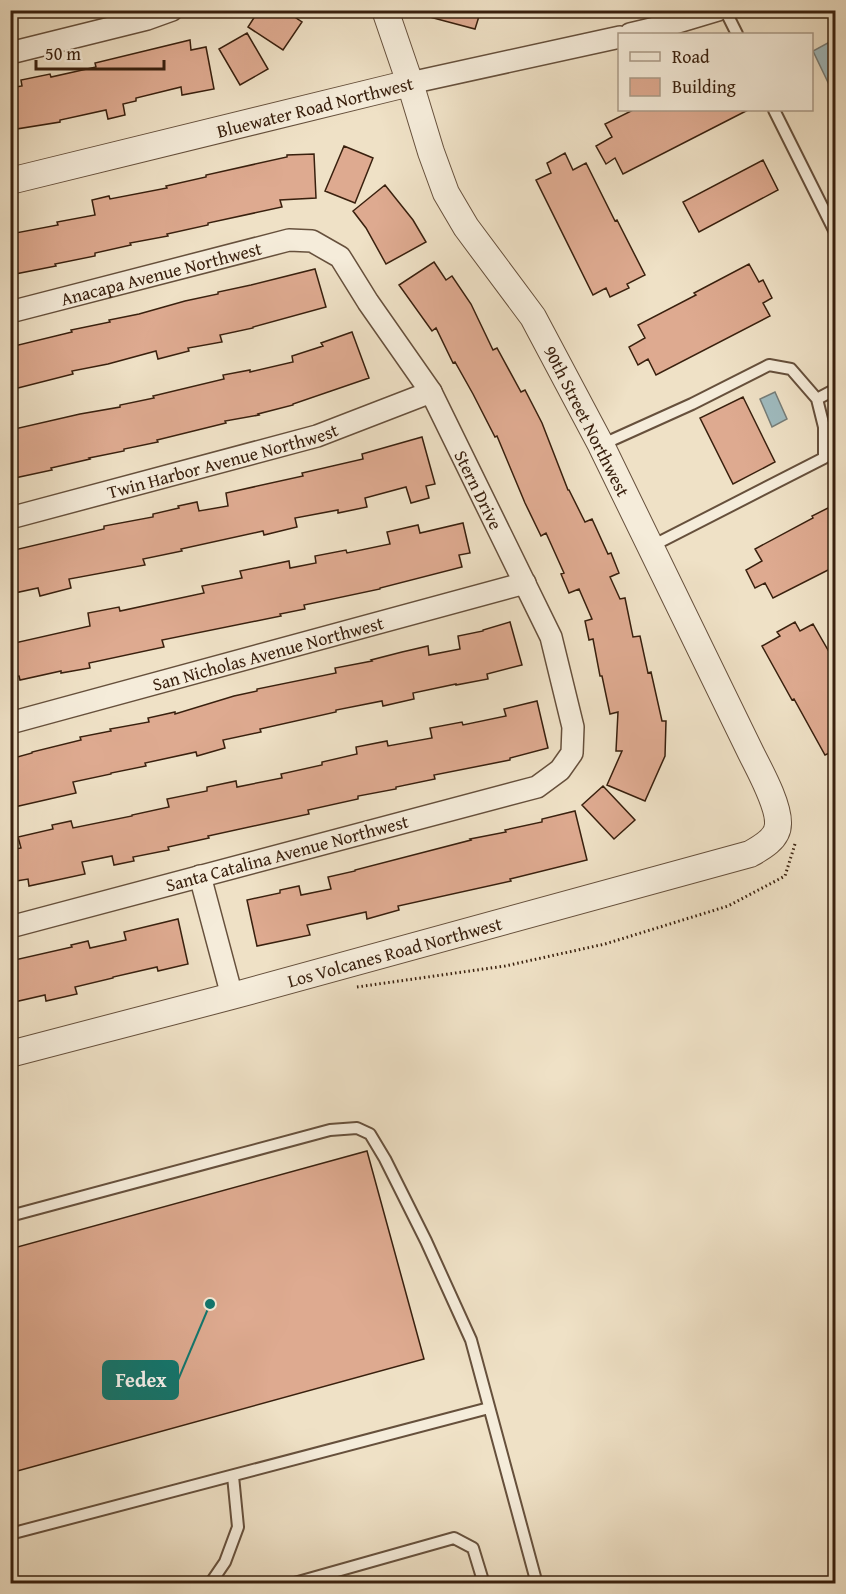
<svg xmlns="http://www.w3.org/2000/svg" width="846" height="1594" font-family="'Gentium Book Plus',serif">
  <rect width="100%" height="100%" fill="#efe1c6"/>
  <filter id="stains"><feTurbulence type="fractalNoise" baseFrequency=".00333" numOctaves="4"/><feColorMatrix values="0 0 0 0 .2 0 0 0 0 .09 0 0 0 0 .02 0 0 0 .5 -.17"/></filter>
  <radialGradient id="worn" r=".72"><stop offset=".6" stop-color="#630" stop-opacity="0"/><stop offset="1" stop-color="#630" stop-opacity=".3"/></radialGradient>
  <!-- water -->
  <path fill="#9fbbbf" stroke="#767d78" stroke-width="1.5" d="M835,39V97L813,51Z
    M775,392L787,419L772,427L760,399Z"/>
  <!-- building -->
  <path fill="#deaa90" stroke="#39200e" stroke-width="1.5" d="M259,10H284L302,22L283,50L248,27Z
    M423,10H481L475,29L422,15Z
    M247,33L268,69L240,85L219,49Z
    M190,40L191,50L206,47L214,89L182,95L181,87L136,98V101L123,104L125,115L108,119L106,110L60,120V122L10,130V88L22,86L21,80L50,74L51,77L96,67L95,63Z
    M633,110H748L623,174L615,158L606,164L596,146L612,137L605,124Z
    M344,146L373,158L355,203L325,191Z
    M565,153L573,170L586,163L615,221L617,220L645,275L627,284L629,288L610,297L606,288L593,295L536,180L551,173L547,163Z
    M314,154L316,198L280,200L282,207L208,223V225L167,234L168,236L130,243L131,245L95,253V256L55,264L56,266L10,275V234L58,225L57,222L95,215L92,200L109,196L110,199L167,188L166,186L206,177V175L287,157V155Z
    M763,160L778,190L699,232L683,202Z
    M385,185L413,220L426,242L386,264L366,228L353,211Z
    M434,262L446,280L452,276L471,304L493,350L497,348L521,392L525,390L542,423L568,490H569L585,522L592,519L608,554L611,553L619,573L610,577L620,599L625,598L633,637L640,636L648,673L651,672L662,721H666L665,756L645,801L607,785L622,751H616L618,712L610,714L602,676H600L593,639L589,640L585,621L592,619L579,589L569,593L561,574L564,573L546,533L541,536L525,503L497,436L495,437L473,394L455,362L453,363L436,328L432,331L399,285Z
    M749,264L759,282L763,280L772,298L763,303L770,316L656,375L648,359L638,365L629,347L645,338L638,325L696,295L694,293Z
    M315,269L326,307L253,327V328L220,335L222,342L188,348L189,351L158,359L156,351L108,364L72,371L73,374L10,390V347L72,332L71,330L110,322L109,320L139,314L185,301L218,294V292L251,285Z
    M352,332L369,378L293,404V405L258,414L259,415L225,421L226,423L157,440L158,442L124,449V451L89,458L90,459L51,468L52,470L10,479V430L80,414L120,407V405L154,398L153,396L224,379L223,375L250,370V372L293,362L292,356L323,346L321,343Z
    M743,397L775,462L733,484L700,418Z
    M422,437L435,484L426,486L429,498L411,503L406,487L365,498L367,507L338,513V510L295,518L297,527L264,535L263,531L181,549L182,551L143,559L145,565L69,579L71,588L40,596L38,588L10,594V551L104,529V526L153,517V514L179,508L178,506L197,502L199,511L228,506L226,493L303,476L302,473L363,459L362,454Z
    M836,504V566L773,598L765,583L755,588L746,570L762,561L755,549L813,518L812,516Z
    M463,523L470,553L459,555L462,567L380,588V589L304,605L305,609L280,614L281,616L162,640L164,647L89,663L90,668L61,673V671L20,680L19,676L10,677V644L90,626L88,613L119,607L120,611L204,593L202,586L242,578L240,571L289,561L290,568L316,563L315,556L346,550L347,553L390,544L387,532L418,525L420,533Z
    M510,622L522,665L487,674L488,679L456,685V684L413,693L414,699L383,706L382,701L336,710V712L260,729L261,732L223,740L225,748L197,756L196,752L145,763L146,766L111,773V774L73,782L76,793L10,808V759L32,753V752L81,740L80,737L111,731L110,729L149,722L148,718L175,712V714L234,696L257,691V689L336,673L335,668L372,661L371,660L402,652L428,646L429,655L460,649L458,636L483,631V630Z
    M795,622L800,631L813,624L836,664V750L825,755L794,699L792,700L762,646L780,636L777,632Z
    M537,701L548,748L510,758V760L434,775L435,779L396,787V789L358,796V799L308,810L309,814L208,836L209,838L168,847L169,850L133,857L134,861L114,865L112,856L82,862L85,874L29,886L28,879L10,882V850L21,848L18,837L53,829L52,825L71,821L73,828L132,816V815L169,807L167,799L207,791V787L236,781L237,787L282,778L281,774L322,765V762L357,754L356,747L387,741L388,746L432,738L430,728L462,722L463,725L506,716L504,709Z
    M603,786L635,820L614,839L582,805Z
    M575,811L587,860L510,879L511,881L398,906L399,910L367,919L366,912L307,925L310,935L257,946L247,900L280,893V890L299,886L301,895L331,889L328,877L355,871V870L471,840L470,839L506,832L505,830L542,822V819Z
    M178,919L188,964L158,971L157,967L113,977V978L75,987L77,994L46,1001L45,995L10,1003V961L72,947L71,945L88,941L90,948L126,940L124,932Z
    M367,1151L424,1359L10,1473V1249Z"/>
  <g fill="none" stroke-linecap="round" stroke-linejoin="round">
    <defs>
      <path id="service" d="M725,10L737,34
        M774,110L836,234
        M817,399L836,389
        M601,445L692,404L769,365L791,369L817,399L824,427V458L650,547
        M10,1216L330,1130L357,1128L370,1134L385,1159L426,1241L471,1340L537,1584
        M10,1534L489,1408
        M210,1584L225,1562L238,1527L233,1476
        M291,1584L454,1538L473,1548L484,1584"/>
      <g id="minor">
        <path d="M630,34L668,25L718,10"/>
        <path d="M10,53L147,19L172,10"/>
        <path d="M410,83L620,37"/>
        <path id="s1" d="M10,312L289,240L312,241L340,257L368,302L431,392L551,637L573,727L572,753L560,770L537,787L10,927"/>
        <path id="s2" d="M10,518L317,436L431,392"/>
        <path id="s3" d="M10,723L525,583"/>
        <path d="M200,876L232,996"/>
      </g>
      <g id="tertiary">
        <path d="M10,181L410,83"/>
        <path id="s4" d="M10,1054L232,996L750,854C761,848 778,839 778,824C779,805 760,771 751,753L601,445L533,317L466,227L446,193L431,152L410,83L385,10"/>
      </g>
    </defs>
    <!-- service casing -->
    <use href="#service" stroke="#66503c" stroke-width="14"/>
    <!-- minor casing -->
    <use href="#minor" stroke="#66503c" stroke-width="24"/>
    <!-- tertiary casing -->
    <use href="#tertiary" stroke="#66503c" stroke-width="28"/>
    <!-- path -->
    <path stroke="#39200e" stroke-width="3" stroke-dasharray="1.5 3" stroke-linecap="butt" d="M357,987L505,966L605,944L728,906L785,876L795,844"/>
    <!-- service -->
    <use href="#service" stroke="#f5ecda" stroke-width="10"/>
    <!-- minor -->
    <use href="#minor" stroke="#f5ecda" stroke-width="21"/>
    <!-- tertiary -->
    <use href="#tertiary" stroke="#f5ecda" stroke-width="26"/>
  </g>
  <g text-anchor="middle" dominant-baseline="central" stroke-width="6" stroke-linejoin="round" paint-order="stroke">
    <!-- street labels -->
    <g font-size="18" fill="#39200e" stroke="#f5ecda">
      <text transform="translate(315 107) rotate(-14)">Bluewater Road Northwest</text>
      <text stroke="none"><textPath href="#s1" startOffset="156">Anacapa Avenue Northwest</textPath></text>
      <text transform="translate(587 421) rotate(63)">90th Street Northwest</text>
      <text stroke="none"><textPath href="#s2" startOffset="220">Twin Harbor Avenue Northwest</textPath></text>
      <text stroke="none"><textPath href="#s1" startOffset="615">Stern Drive</textPath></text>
      <text stroke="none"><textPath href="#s3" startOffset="267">San Nicholas Avenue Northwest</textPath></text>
      <text transform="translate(287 853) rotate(-15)">Santa Catalina Avenue Northwest</text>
      <text stroke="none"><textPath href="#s4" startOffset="398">Los Volcanes Road Northwest</textPath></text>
    </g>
  </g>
  <!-- callouts -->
  <path fill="none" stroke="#0f766e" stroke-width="2" d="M210 1304L178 1380"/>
  <circle fill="#0f766e" stroke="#f5ecda" stroke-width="2" cx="210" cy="1304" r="6"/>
  <rect fill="#0f766e" stroke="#0f766e" stroke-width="2" x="103" y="1361" width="75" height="38" rx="6"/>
  <g font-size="20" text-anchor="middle" font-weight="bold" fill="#fff">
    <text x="141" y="1387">Fedex</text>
  </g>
  <!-- margin -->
  <rect width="846" height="1594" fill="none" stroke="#efe1c6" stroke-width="36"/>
  <rect x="12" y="12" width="822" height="1570" fill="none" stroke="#39200e" stroke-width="3"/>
  <rect x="18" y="18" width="810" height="1558" fill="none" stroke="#39200e" stroke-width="1.5"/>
  <!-- legend -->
  <rect x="618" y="33" width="195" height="78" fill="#f5ecda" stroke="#aa9a88" stroke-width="1.5"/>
  <rect x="630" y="52" width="30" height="9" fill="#f5ecda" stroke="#aa9a88" stroke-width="1.5"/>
  <text x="672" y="63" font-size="18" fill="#39200e">Road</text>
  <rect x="630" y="78" width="30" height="18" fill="#deaa90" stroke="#aa9a88" stroke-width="1.5"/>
  <text x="672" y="93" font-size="18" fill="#39200e">Building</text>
  <!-- scale -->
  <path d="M36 60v9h128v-9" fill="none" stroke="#39200e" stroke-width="3"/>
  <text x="45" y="60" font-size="18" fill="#39200e" stroke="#f5ecda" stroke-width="4.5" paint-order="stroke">50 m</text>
  <rect width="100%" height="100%" filter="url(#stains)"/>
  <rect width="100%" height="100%" fill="url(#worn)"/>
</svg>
